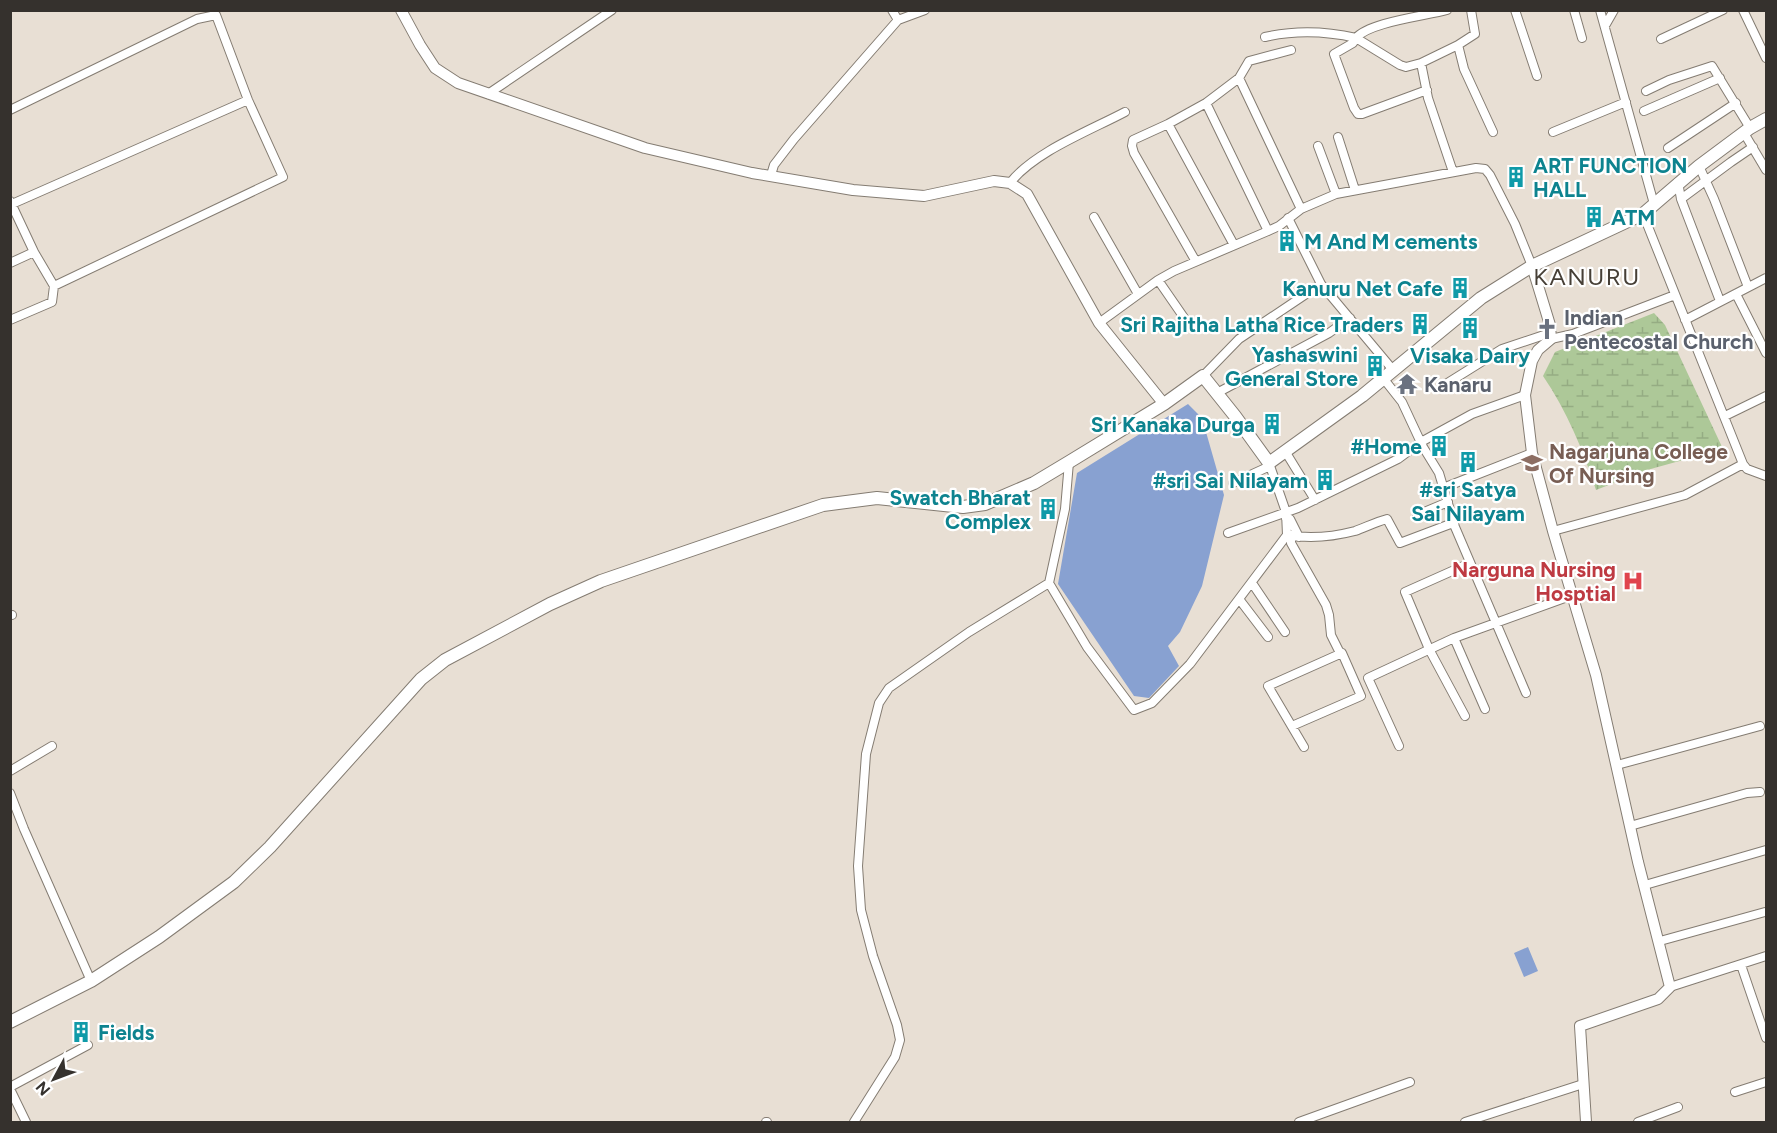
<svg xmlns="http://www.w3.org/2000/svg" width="1777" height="1133" font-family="Figtree,sans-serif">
  <defs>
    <pattern id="wetland-marsh" width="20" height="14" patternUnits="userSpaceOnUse" patternTransform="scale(1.5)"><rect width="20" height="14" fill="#adc898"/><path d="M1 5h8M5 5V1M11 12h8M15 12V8" fill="none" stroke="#95ac83"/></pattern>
  </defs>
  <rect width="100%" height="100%" fill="#e8dfd4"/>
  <!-- wetland -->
  <path fill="url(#wetland-marsh)" d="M1654,313L1665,325L1723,449L1647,470L1596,490C1583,450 1567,411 1543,376L1555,352Z"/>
  <!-- water -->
  <path fill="#88a1d1" d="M1188,404L1202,418L1224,495L1202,586L1180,632L1168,646L1179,666L1149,698L1134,696L1058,584L1077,473Z
    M1528,947L1538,971L1524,977L1514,953Z"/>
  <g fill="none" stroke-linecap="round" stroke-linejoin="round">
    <defs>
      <path id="minor" d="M892,10L898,20
        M1471,10L1475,34L1458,45L1464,69L1493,132
        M1515,10L1537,76
        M1574,10L1582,38
        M1600,10L1654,204
        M1743,10L1766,58
        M1606,24L1614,10
        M1265,37C1296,30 1325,31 1356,38C1369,22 1426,16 1447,10
        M1661,39L1723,10
        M1421,63L1458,45
        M1239,78L1301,209
        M1427,90L1362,114H1358L1354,108L1334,54L1353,43L1356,38L1400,65L1406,67L1421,63L1428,98L1453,172
        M1646,91L1669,80L1712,66L1750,128
        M488,94L612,10
        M1206,103L1268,231
        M10,110L197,19L216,15L248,100L283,177L54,286
        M1644,111L1720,78
        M1168,124L1234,245
        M1553,132L1626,102
        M1744,133L1766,170
        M1338,137L1355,190
        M1318,146L1336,194
        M1668,148L1736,103
        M1699,166L1714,199L1748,287
        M771,175L774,165L794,139L898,20L925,10
        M1678,182L1681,199L1720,301
        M1010,183C1034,152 1089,131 1125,112
        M1681,199L1731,162L1753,147
        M10,201L34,252L54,286L52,302L10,320
        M12,204L248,100
        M1643,214L1743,464L1747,469L1766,476
        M1094,217L1138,294
        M1288,218L1321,284L1393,370
        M1195,260L1134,153L1132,146L1133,140L1168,124L1206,103L1239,78L1249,61L1291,50
        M10,263L34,252
        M1158,280L1187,322
        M1736,294L1766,353
        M1685,320L1766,278
        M1099,323L1158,280L1174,271L1268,231L1279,226L1301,209L1336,194L1476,168L1485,169L1490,175L1515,224L1532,266
        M1551,339L1573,334L1675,295
        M1203,376L1239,339L1321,284
        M1383,378L1402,402L1423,447L1439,473L1455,527L1526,693
        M1446,384L1502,349L1550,333
        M1217,393L1329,333L1350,318
        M1725,416L1766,396
        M1285,451L1315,500
        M1069,462L1065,509L1049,583L1087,647L1134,710L1152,703L1190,664L1287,535L1286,512L1269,463
        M1233,483L1270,466
        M1443,488L1532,453
        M1417,515L1448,502
        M1286,518L1290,519L1299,537
        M1553,531L1685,495L1743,464
        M1228,533L1298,508L1398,459L1421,442L1472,414L1525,395
        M1287,535C1310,539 1332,537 1355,531C1366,527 1376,522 1387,519L1400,543L1453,523
        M1291,535V543L1326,605L1329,615L1331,635L1340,653
        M1252,583L1285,632
        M1239,599L1268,637
        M10,615H12
        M1454,638L1485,709
        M1465,716L1429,649L1405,592L1470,563
        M1292,726L1361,696L1342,653L1268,686L1304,747
        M1399,746L1368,678L1454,638L1573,595
        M1617,765L1760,726
        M10,771L52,746
        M10,793L24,829L91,981
        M1630,826L1747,793L1760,792
        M1645,885L1766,850
        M1660,941L1765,912
        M1741,965L1766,1038
        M1670,987L1766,956
        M10,1087L88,1045
        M10,1089L26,1122
        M1735,1092L1766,1082
        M766,1122H767
        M854,1122L895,1057L900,1040L897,1025L873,956L861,910L858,866L866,754L879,703L889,688L969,632L1049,583
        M1299,1122L1410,1082
        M1465,1122L1583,1084
        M1638,1122L1678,1107"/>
      <path id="tertiary" d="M401,10L420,45L435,68L458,83L645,148L752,173L853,190L924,196L994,181L1010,183L1027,194L1099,323L1164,404
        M1532,266L1550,325L1551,339L1538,350L1532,361L1525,395L1532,453L1553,531L1596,675L1638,862L1670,987L1658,999L1580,1026L1586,1122"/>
      <path id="secondary" d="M10,1022L91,981L159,937L234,882L270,847L421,679L445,660L550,604L601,581L823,505L877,498L963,507L985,504L1034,483L1069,462L1164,404L1203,376L1235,416L1269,463L1362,396L1481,298L1532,266L1643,214L1699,166L1750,128L1766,119"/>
    </defs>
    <!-- minor casing -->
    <use href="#minor" stroke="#847c72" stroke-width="10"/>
    <!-- tertiary casing -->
    <use href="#tertiary" stroke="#847c72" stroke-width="12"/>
    <!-- secondary casing -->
    <use href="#secondary" stroke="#847c72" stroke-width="14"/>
    <!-- minor -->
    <use href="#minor" stroke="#fff" stroke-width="8"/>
    <!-- tertiary -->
    <use href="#tertiary" stroke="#fff" stroke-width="10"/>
    <!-- secondary -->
    <use href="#secondary" stroke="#fff" stroke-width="12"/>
  </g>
  <!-- icons -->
  <defs>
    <symbol id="building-bare" viewBox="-9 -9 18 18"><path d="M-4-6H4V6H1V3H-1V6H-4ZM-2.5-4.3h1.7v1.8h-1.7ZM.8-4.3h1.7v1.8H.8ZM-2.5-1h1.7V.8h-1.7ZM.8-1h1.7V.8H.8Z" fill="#0f9aa8" stroke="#fff" stroke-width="2.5" paint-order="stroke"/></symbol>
    <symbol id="church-bare" viewBox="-9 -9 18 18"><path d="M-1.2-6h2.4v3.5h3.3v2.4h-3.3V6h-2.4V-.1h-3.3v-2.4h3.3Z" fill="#6b7280" stroke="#fff" stroke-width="2.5" paint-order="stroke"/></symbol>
    <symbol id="temple-bare" viewBox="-9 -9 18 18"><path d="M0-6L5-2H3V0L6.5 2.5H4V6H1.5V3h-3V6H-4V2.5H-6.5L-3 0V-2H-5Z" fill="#6b7280" stroke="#fff" stroke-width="2.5" paint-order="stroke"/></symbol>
    <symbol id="university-bare" viewBox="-9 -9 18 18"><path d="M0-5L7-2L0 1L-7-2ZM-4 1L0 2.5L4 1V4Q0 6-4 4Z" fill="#8d6e63" stroke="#fff" stroke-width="2.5" paint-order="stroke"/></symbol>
    <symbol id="hospital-bare" viewBox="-9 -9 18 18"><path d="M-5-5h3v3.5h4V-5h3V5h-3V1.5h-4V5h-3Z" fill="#e0444e" stroke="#fff" stroke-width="2.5" paint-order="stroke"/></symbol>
  </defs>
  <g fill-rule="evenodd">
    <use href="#building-bare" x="1501" y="162" width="30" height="30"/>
    <use href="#building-bare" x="1579" y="202" width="30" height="30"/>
    <use href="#building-bare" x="1272" y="226" width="30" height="30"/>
    <use href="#building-bare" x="1445" y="273" width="30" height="30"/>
    <use href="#building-bare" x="1405" y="309" width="30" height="30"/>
    <use href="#building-bare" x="1455" y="313" width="30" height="30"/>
    <use href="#church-bare" x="1532" y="314" width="30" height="30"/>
    <use href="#building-bare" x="1360" y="351" width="30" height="30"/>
    <use href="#temple-bare" x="1392" y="369" width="30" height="30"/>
    <use href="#building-bare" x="1257" y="409" width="30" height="30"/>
    <use href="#building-bare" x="1424" y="431" width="30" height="30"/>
    <use href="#building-bare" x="1453" y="447" width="30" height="30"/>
    <use href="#university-bare" x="1517" y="448" width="30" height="30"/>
    <use href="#building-bare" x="1310" y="465" width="30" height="30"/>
    <use href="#building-bare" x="1033" y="494" width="30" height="30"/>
    <use href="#hospital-bare" x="1618" y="566" width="30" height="30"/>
    <use href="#building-bare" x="66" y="1017" width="30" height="30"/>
  </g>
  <g text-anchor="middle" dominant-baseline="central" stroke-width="4.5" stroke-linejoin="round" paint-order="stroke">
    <!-- culture labels -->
    <g font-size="21" font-weight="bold" fill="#0d838f" stroke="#fff" text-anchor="end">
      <text x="1533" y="165" text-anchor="start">ART FUNCTION<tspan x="1533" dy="24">HALL</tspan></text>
      <text x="1611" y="217" text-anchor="start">ATM</text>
      <text x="1304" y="241" text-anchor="start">M And M cements</text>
      <text x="1443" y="288">Kanuru Net Cafe</text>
      <text x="1403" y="324">Sri Rajitha Latha Rice Traders</text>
      <text x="1358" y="354">Yashaswini<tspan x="1358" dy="24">General Store</tspan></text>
      <text x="1470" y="355" text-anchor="middle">Visaka Dairy</text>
      <text x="1255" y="424">Sri Kanaka Durga</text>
      <text x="1422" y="446">#Home</text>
      <text x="1308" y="480">#sri Sai Nilayam</text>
      <text x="1468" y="489" text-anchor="middle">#sri Satya<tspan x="1468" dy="24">Sai Nilayam</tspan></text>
      <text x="1031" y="497">Swatch Bharat<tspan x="1031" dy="24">Complex</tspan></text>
      <text x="98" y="1032" text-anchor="start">Fields</text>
    </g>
    <!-- worship labels -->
    <g font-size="21" font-weight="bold" fill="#5b616d" stroke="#fff" text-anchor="start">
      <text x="1564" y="317">Indian<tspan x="1564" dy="24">Pentecostal Church</tspan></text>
      <text x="1424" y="384">Kanaru</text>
    </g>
    <!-- education labels -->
    <g font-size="21" font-weight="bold" fill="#785e54" stroke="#fff" text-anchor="start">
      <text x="1549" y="451">Nagarjuna College<tspan x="1549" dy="24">Of Nursing</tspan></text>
    </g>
    <!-- health labels -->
    <g font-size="21" font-weight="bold" fill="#be3a42" stroke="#fff" text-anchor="end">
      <text x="1616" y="569">Narguna Nursing<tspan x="1616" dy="24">Hosptial</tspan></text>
    </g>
    <!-- quarter labels -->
    <g font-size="24" letter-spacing="1.5" fill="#463f36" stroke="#fff">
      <text x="1587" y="276">KANURU</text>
    </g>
  </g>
  <!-- border -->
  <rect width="1777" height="1133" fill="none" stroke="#35312d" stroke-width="24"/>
  <!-- north arrow -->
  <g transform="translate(54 1079) rotate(229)" stroke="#ffffff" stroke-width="4.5" paint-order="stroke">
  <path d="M0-4.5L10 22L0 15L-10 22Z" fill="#35312d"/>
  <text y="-9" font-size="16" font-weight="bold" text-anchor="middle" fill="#35312d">N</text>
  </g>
</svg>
